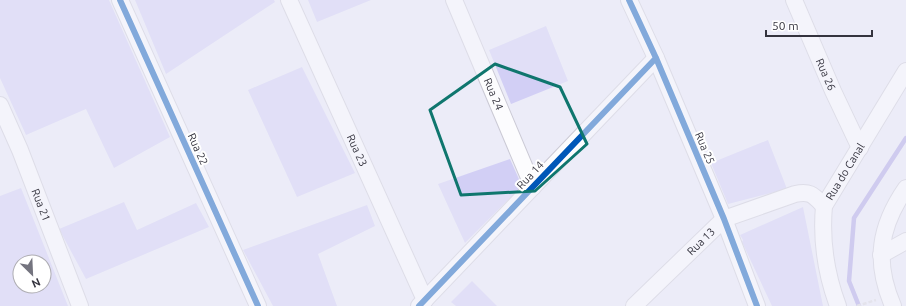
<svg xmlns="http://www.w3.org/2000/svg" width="906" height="306" font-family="Ubuntu,sans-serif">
  <rect width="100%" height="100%" fill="#ececf8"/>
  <!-- green -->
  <path fill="#d2cff5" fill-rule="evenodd" d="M0,0H109L170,137L114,168L86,109L26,135L0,78Z
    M135,0H274L275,2L166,74Z
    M308,0H371L317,22Z
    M546,26L568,81L511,104L489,50Z
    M302,67L355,173L297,197L248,90Z
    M768,140L787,189L728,204L711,163Z
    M510,159L522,186L465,243L438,184Z
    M21,188L68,306H0V196ZM20,262H44V286H20Z
    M124,202L137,230L196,203L209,227L86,279L59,229Z
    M367,205L375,226L318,254L337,306H273L243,250Z
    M803,207L823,306H772L742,242L743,240L740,235Z
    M472,281L497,306H456L451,302Z"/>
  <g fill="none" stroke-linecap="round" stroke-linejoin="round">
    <!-- stream -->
    <path stroke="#aca3e4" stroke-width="4.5" d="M859,306L849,281L854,218L906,138"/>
    <defs>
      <g id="minor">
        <path d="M120,0L258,306"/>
        <path id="s1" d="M289,0L425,300"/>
        <path id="s2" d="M454,0L533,187"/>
        <path d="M629,0L656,58L724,219L757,306"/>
        <path id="s3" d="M794,0L833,91L860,148"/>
        <path id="s4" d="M0,105L20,150L80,306"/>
        <path d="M881,255L906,241"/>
        <path d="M419,306L656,58"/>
        <path id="s5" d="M634,306L724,219L795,194C811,191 813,195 824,206"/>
        <path id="s6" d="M838,306C826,274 821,240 824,206L906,71"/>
        <path d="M893,306C874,262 879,227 906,188"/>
      </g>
    </defs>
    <!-- minor casing -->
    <use href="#minor" stroke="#cbcad5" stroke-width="18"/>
    <!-- path -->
    <path stroke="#d9d8dd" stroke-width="2.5" stroke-dasharray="4 2" stroke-linecap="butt" d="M857,306L876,300"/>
    <!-- minor -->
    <use href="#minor" stroke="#fcfcfe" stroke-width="16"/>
    <defs>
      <path id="cycleway" d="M120,0L258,306
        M629,0L656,58L724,219L757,306
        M419,306L656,58"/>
    </defs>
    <!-- cycleway casing -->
    <use href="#cycleway" stroke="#fff" stroke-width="8"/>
    <!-- cycleway -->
    <use href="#cycleway" stroke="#0057b8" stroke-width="6"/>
  </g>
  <!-- marked area -->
  <path d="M0 0H906V306H0ZM495,64L560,87L587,144L535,191L461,195L430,110Z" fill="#ececf8" fill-opacity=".55" fill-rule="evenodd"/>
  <path fill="none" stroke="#0f766e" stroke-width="3" stroke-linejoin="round" d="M495,64L560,87L587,144L535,191L461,195L430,110Z"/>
  <g text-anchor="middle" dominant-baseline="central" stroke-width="4" stroke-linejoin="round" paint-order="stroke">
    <!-- street labels -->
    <g font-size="11" fill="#34333e" stroke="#fff">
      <text stroke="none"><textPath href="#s3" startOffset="81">Rua 26</textPath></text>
      <text stroke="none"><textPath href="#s2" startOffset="102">Rua 24</textPath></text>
      <text transform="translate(705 148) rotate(67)">Rua 25</text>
      <text transform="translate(198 149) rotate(66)">Rua 22</text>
      <text stroke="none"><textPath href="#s1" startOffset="165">Rua 23</textPath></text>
      <text stroke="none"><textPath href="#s6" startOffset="142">Rua do Canal</textPath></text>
      <text transform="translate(530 175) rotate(-47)">Rua 14</text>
      <text stroke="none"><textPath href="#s4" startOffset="108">Rua 21</textPath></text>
      <text stroke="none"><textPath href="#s5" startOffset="93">Rua 13</textPath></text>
    </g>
  </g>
  <!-- north arrow -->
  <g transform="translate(32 274) rotate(156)"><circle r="19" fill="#ffffff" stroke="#aeadb2"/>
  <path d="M0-3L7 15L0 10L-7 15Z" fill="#74747f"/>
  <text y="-6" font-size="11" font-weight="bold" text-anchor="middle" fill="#34333e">N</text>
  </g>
  <!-- scale -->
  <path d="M766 30v6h106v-6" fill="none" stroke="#34333e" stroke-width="2"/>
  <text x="772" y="30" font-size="12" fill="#34333e" stroke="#ffffff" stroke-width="3" paint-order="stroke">50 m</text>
</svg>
